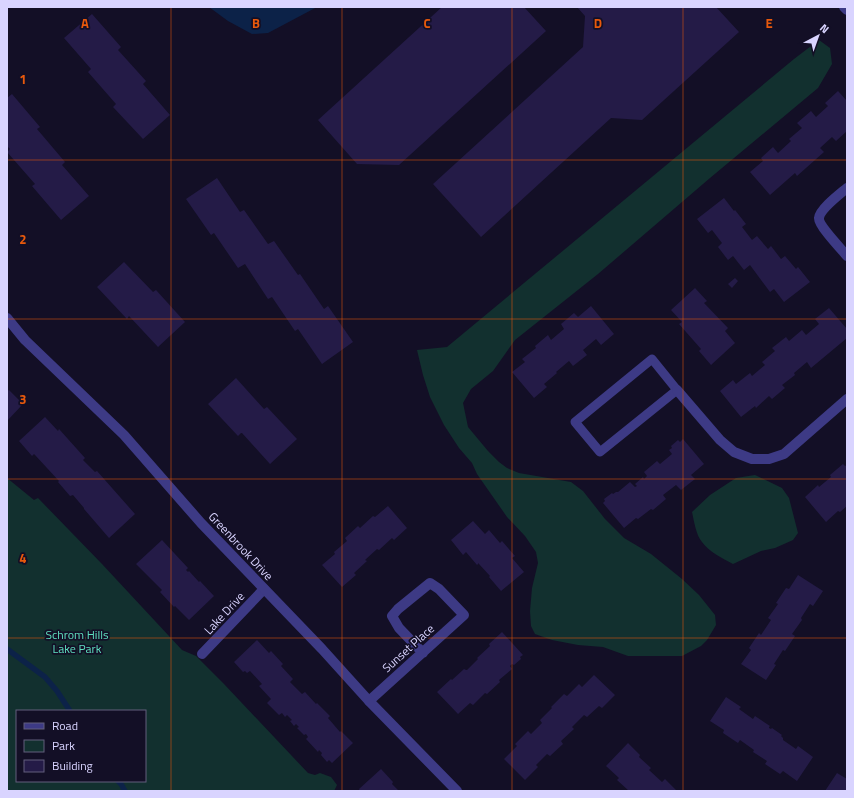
<svg xmlns="http://www.w3.org/2000/svg" width="854" height="798" font-family="'Titillium Web',sans-serif">
  <rect width="100%" height="100%" fill="#130f26"/>
  <!-- green -->
  <path fill="#12302f" fill-rule="evenodd" d="M819,40L830,48L832,64L818,88L710,178L598,274L515,340L493,371L471,389L463,403L468,427L488,451L499,462L507,468L519,473L571,482L583,491L605,519L624,538L651,554L682,579L699,595L715,615L716,625L707,640L701,646L682,656H628L603,647L578,645L552,640L535,634L531,626L530,611L532,588L538,563L536,552L525,536L507,517L477,474L472,463L459,448L444,425L430,397L423,375L417,350L447,347L794,59Z
    M755,475L782,488L789,498L798,533L793,540L775,548L761,551L733,564C722,558 709,552 702,542C696,535 694,521 692,512L710,495L736,478Z
    M7,478L34,500L38,498L102,564L182,650L196,656L224,684L308,773L315,775L320,773L331,777L337,785L334,791H7ZM17,711H145V781H17Z"/>
  <!-- water -->
  <path fill="#0c2248" d="M209,7H317L268,33L252,34L228,21Z"/>
  <g fill="none" stroke-linecap="round" stroke-linejoin="round">
    <!-- stream -->
    <path stroke="#0c2248" stroke-width="5.5" d="M7,649L45,677L57,691L70,711
      M118,781L121,784L125,791"/>
  </g>
  <!-- building -->
  <path fill="#241b47" d="M442,7H524L546,31L399,165L357,164L318,120Z
    M577,7H716L739,32L642,120L611,118L481,237L433,184L583,47L585,16Z
    M92,14L121,47L118,50L146,81L143,84L170,115L143,139L113,107L116,104L88,72L91,69L64,38Z
    M838,91L847,101V131L836,141L832,137L820,148L824,152L797,176L795,173L770,195L750,172L763,161L761,158L773,147L778,153L791,141L789,139L802,128L797,123L811,111L816,117L828,106L825,103Z
    M12,94L40,127L37,129L65,162L62,165L89,196L61,220L32,186L35,184L7,152L10,149L7,146V98Z
    M217,178L240,212L244,210L268,244L274,241L298,275L300,274L324,309L328,306L353,342L322,364L298,329L295,331L272,297L268,299L245,264L238,268L214,233L211,235L186,199Z
    M724,198L734,211L735,210L746,224L742,227L752,240L757,236L768,249L771,246L781,259L785,256L796,269L798,267L810,282L784,302L774,289L770,292L750,265L744,270L733,256L728,260L718,247L722,243L712,230L708,233L697,219Z
    M124,262L153,292L156,290L185,322L158,347L129,316L127,319L97,287Z
    M735,278L738,281L732,288L728,284Z
    M695,288L707,301L704,303L728,328L725,331L735,343L711,365L699,351L701,349L679,324L682,322L671,310Z
    M591,306L614,334L601,345L596,339L583,350L587,355L573,366L569,361L556,372L557,373L544,384L547,387L534,398L512,372L525,362L522,359L536,348L535,346L548,335L551,340L564,329L561,324L574,313L578,317Z
    M829,308L847,329V338L811,368L807,362L794,373L795,375L782,385L785,388L772,399L769,396L756,408L755,406L741,417L720,391L733,380L736,384L750,373L752,376L765,365L762,362L775,351L772,348L786,337L789,341L802,330L806,335L819,324L815,319Z
    M236,378L264,409L267,407L297,439L270,464L242,433H241L238,436L208,404Z
    M9,390L23,404L7,421V391Z
    M45,417L58,431L59,429L85,458L83,460L95,472L97,471L135,514L109,538L84,509V508L73,495L70,496L58,482L59,481L35,455L34,454L32,456L19,441Z
    M683,439L704,464L691,475L695,479L681,490L676,485L663,495L666,499L653,510L651,509L638,519L636,518L624,528L603,503L605,501L604,499L612,493L613,494L616,492H618L630,482L635,487L637,486L635,484L643,477L644,479L647,476L644,472L657,461L660,464L672,454L669,450L672,448L671,446L678,440L680,442Z
    M843,464L845,466L847,465V506L840,512L838,511L826,522L805,497L818,485L819,487L831,477L830,475Z
    M388,506L407,528L394,540L392,538L379,550L377,549L365,560L367,561L354,573L356,575L342,587L322,565L335,554L334,552L347,541L345,538L358,526L360,528L373,516L375,517Z
    M473,521L485,534L489,530L500,543L502,541L515,556L512,558L524,572L501,591L489,577L490,576L479,564V563L477,565L466,552L463,555L451,540Z
    M162,540L188,568L186,570L188,572L189,571L199,582L200,581L214,596L189,620L175,606L174,607L160,592L162,590L136,564Z
    M798,575L823,591L813,606L810,604L801,618L802,620L792,634L795,636L785,651L783,650L774,664L776,665L766,680L741,664L751,650L749,648L759,633L761,635L771,620L768,618L778,604L776,603L786,588L789,589Z
    M502,632L523,655L520,657L521,659L514,665L512,664L510,666L512,669L499,680L500,682L487,694L485,693L473,705L470,703L458,714L437,692L451,679L452,680L464,669L466,670H467L478,659L477,658L490,646L489,644Z
    M257,640L269,653L271,651L283,664L281,666L293,679L290,682L302,694L305,692L316,704L317,703L330,716L328,718L340,732L341,731L353,743L332,763L329,760L327,762L321,755L322,753L319,750L318,752L306,739L308,737L306,734L304,735L297,728L299,727L296,724L294,726L290,721L292,720L287,715L285,717L282,713L279,715L267,703L271,699L259,686L262,684L250,671L247,673L245,671L243,672L234,662Z
    M594,675L615,695L602,708L599,706L587,717L584,715L572,727L574,729L561,741L563,744L550,756L547,754L536,765L538,767L525,780L504,759L517,746L515,744L528,731L531,734L542,723L540,720L552,708L551,707L564,694L567,696L579,684L582,687Z
    M726,697L741,707L739,709L753,719L755,716L770,726L769,727V728L771,729L772,728L782,735L781,736L783,738V740L796,749L798,746L813,757L797,781L783,771L780,774L765,764L767,761L753,752L754,750L740,740L738,743L723,733L724,730L710,721Z
    M628,743L640,755L639,757L651,768L649,770L662,782L665,779L677,791H629L617,780L619,778L606,766Z
    M381,769L393,782L392,784L399,791H360L359,789Z
    M837,773L847,779V791H825Z"/>
  <g fill="none" stroke-linecap="round" stroke-linejoin="round">
    <!-- service -->
    <path stroke="#3d3a85" stroke-width="9" d="M652,359L677,390L600,452L575,422Z"/>
    <!-- minor -->
    <path stroke="#3d3a85" stroke-width="10" d="M847,188C840,194 820,209 819,218C818,225 842,250 847,256
      M677,390L720,440L734,452L752,459H769L784,454L847,399
      M202,654L264,589
      M369,701L464,615L439,589L430,583L398,609L392,616L399,628L423,653"/>
    <!-- tertiary -->
    <path stroke="#3d3a85" stroke-width="10" d="M844,7L847,10
      M7,318L25,340L124,435L201,523L322,649L369,701L457,791"/>
  </g>
  <!-- grid -->
  <path fill="none" stroke="#e8590c" stroke-width="1" stroke-opacity="0.55" d="M171,7V791M342,7V791M512,7V791M683,7V791M7,160H847M7,319H847M7,479H847M7,638H847"/>
  <g text-anchor="middle" dominant-baseline="central" stroke-width="3.5" stroke-linejoin="round" paint-order="stroke">
    <!-- street labels -->
    <g font-size="12" fill="#d9d4ff" stroke="#130f26">
      <text transform="translate(241 546) rotate(47)">Greenbrook Drive</text>
      <text transform="translate(224 613) rotate(-47)">Lake Drive</text>
      <text transform="translate(408 648) rotate(-42)">Sunset Place</text>
    </g>
    <!-- park labels -->
    <g font-size="12" fill="#5fe0c0" stroke="#130f26">
      <text x="77" y="634">Schrom Hills<tspan x="77" dy="14">Lake Park</tspan></text>
    </g>
  </g>
  <g font-size="13" text-anchor="middle" font-weight="bold" fill="#e8590c" stroke="#130f26" stroke-width="3.5" stroke-linejoin="round" paint-order="stroke">
    <text x="85" y="28">A</text>
    <text x="256" y="28">B</text>
    <text x="427" y="28">C</text>
    <text x="598" y="28">D</text>
    <text x="769" y="28">E</text>
    <text x="23" y="84">1</text>
    <text x="23" y="244">2</text>
    <text x="23" y="404">3</text>
    <text x="23" y="563">4</text>
  </g>
  <!-- border -->
  <rect width="854" height="798" fill="none" stroke="#d9d4ff" stroke-width="16"/>
  <!-- legend -->
  <rect x="16" y="710" width="130" height="72" fill="#130f26" stroke="#625e7d"/>
  <rect x="24" y="723" width="20" height="6" fill="#3d3a85" stroke="#625e7d"/>
  <text x="52" y="730" font-size="12" fill="#d9d4ff">Road</text>
  <rect x="24" y="740" width="20" height="12" fill="#12302f" stroke="#625e7d"/>
  <text x="52" y="750" font-size="12" fill="#d9d4ff">Park</text>
  <rect x="24" y="760" width="20" height="12" fill="#241b47" stroke="#625e7d"/>
  <text x="52" y="770" font-size="12" fill="#d9d4ff">Building</text>
  <!-- north arrow -->
  <g transform="translate(818 36) rotate(41)" stroke="#130f26" stroke-width="3" paint-order="stroke">
  <path d="M0-3L7 15L0 10L-7 15Z" fill="#d9d4ff"/>
  <text y="-6" font-size="11" font-weight="bold" text-anchor="middle" fill="#d9d4ff">N</text>
  </g>
</svg>
